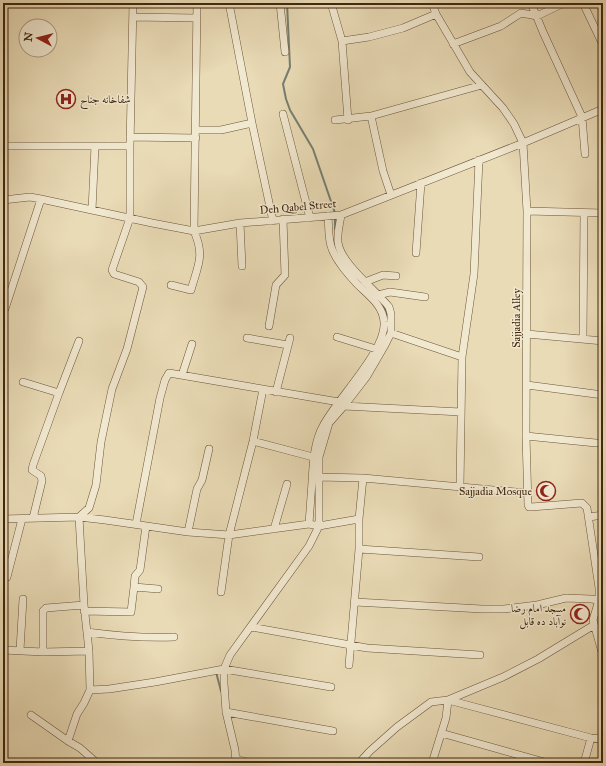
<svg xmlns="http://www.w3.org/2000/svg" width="606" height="766" font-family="'IM FELL Great Primer',Amiri,serif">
  <rect width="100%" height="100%" fill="#e9dbb6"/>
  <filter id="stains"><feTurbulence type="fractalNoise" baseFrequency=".005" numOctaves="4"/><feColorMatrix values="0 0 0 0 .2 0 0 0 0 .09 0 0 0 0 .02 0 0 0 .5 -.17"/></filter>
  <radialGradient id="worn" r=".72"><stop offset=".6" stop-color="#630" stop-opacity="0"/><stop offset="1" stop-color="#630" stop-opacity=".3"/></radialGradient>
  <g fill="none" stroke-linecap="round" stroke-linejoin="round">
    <!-- stream -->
    <path stroke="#757f71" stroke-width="2" d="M287,3L290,67L283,84L286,99L290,110L313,149L335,213
      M335,218V229
      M378,301L383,305L388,317
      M216,672L221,691"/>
    <defs>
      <path id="street" d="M229,3L252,123L273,221
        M280,3L285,52
        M331,3L342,41L348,120
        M432,3L436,14L470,72L503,108L514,124L523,143L527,211L526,436L528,505L529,507H531L582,503L587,508L599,588V600L593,620L603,656
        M531,3L543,32L582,117L585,154
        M583,3L603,45
        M133,17L196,18
        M342,41L369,37L403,28L436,14
        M453,44L501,26L521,13L537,16L564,3
        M283,114L310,218
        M371,116L383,171L391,195
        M335,120L371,116L482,85
        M196,130H221L252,123
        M130,137L196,138
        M3,146H130
        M3,200L30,197L41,199L152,223L194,231L240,223L341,215L523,143L603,109
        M92,210L95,146
        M527,211L603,213
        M240,223L242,266
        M416,253L421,183
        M365,282L383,275L396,276
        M171,285L191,290C198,265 205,256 194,231L197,3
        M378,295L390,292L425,297
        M5,309L41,199
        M269,326L276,285L285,275L283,219
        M391,333L462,357
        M527,334L603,341
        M337,337L376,349
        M247,338L288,345
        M583,339L584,213
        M182,375L192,344
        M23,382L59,393L33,465L32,470L41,476L42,481L33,518
        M527,385L603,395
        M276,392L290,338
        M59,393L79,341
        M344,406L461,412
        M526,436L596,443
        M253,441L313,457
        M318,477L363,478L527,493
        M460,486L462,357L474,274L479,160
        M589,517L603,515
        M3,519L79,517L105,520L188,532L229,535L309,524L319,526L359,519
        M136,524L160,398L165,380L169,373L339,402
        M309,524C310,510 311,496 312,482C313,464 314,442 323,426C336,400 387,350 384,322C383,305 368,295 357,284C348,274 337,262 332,249C328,240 329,227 328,216
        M274,529L287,484
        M188,532L197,489L202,480L209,449
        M359,549L479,557
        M7,577L22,519
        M134,587L135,576L140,570L146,526
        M221,592L229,535L253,441L263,389
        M355,602L482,609H504L537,605L566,598L591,599L599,600
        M84,611L131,612L134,587L158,589
        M251,627L367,648L480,655
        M87,632C116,636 144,638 174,637
        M3,650L43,652L89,651
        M20,650L23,599
        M43,652V611L46,608L84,605
        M349,665L359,549V519L363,478
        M90,690L109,689L155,682L224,669L331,687
        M226,712L333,731
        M31,715L68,741L80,748L97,763
        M441,733L548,763
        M68,741L77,714L84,703L90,690L89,651L84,605L79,517L89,508L96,485L101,442L112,389L127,349L143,287L139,282L114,274L112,270L130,218V146L133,3
        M236,759L251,763
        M236,763L235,750L226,712L224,683V669L230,655L309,546L319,526V457L329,423L344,406L367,376L385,345L391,333V314L389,307C376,290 340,263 338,242C337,233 340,223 341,215
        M359,763L370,751L397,727L431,702L448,700L503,677L538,659L594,625
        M432,763L446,718L448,700L591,738L603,739
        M584,763L591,738"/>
    </defs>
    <!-- street casing -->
    <use href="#street" stroke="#6b5437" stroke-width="8"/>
    <!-- street -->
    <use href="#street" stroke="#f1e8d0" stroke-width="7"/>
  </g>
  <!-- icons -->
  <defs>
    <symbol id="hospital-ring" viewBox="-11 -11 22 22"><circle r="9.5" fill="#f1e8d0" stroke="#8f2418" stroke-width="1.5"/><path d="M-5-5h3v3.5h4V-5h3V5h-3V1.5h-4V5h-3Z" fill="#8f2418"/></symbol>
    <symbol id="mosque-ring" viewBox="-11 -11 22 22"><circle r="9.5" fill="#f1e8d0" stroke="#8f2418" stroke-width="1.5"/><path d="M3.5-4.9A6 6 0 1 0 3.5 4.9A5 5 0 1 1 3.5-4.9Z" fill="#8f2418"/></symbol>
  </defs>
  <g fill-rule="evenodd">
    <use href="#hospital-ring" x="55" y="88" width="22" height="22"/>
    <use href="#mosque-ring" x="535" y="480" width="22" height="22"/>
    <use href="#mosque-ring" x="569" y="603" width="22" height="22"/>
  </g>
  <g text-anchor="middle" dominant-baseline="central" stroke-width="3" stroke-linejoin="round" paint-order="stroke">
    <!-- poi labels -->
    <g font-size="11" fill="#41270d" stroke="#f1e8d0" text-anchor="end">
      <text x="80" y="99" text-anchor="start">شفاخانه جناح</text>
      <text x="532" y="491">Sajjadia Mosque</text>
      <text x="566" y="608">مسجد امام رضا<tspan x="566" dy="13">نوآباد ده قابل</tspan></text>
    </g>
    <!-- street labels -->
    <g font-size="11" fill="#41270d" stroke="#f1e8d0">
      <text transform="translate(298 207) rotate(-5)">Deh Qabel Street</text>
      <text transform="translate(516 318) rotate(-90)">Sajjadia Alley</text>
    </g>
  </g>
  <!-- margin -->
  <rect width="606" height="766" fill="none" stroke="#e9dbb6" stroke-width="16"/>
  <rect x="4" y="4" width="598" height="758" fill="none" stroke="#41270d" stroke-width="2"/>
  <rect x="8" y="8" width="590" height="750" fill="none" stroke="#41270d"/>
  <!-- north arrow -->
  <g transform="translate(38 38) rotate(277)"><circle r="19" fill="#f1e8d0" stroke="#ab9b82"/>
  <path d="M0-3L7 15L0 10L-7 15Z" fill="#8f2418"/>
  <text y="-6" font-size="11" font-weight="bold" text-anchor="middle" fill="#41270d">N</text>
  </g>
  <rect width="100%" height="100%" filter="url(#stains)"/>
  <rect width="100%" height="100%" fill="url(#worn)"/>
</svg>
